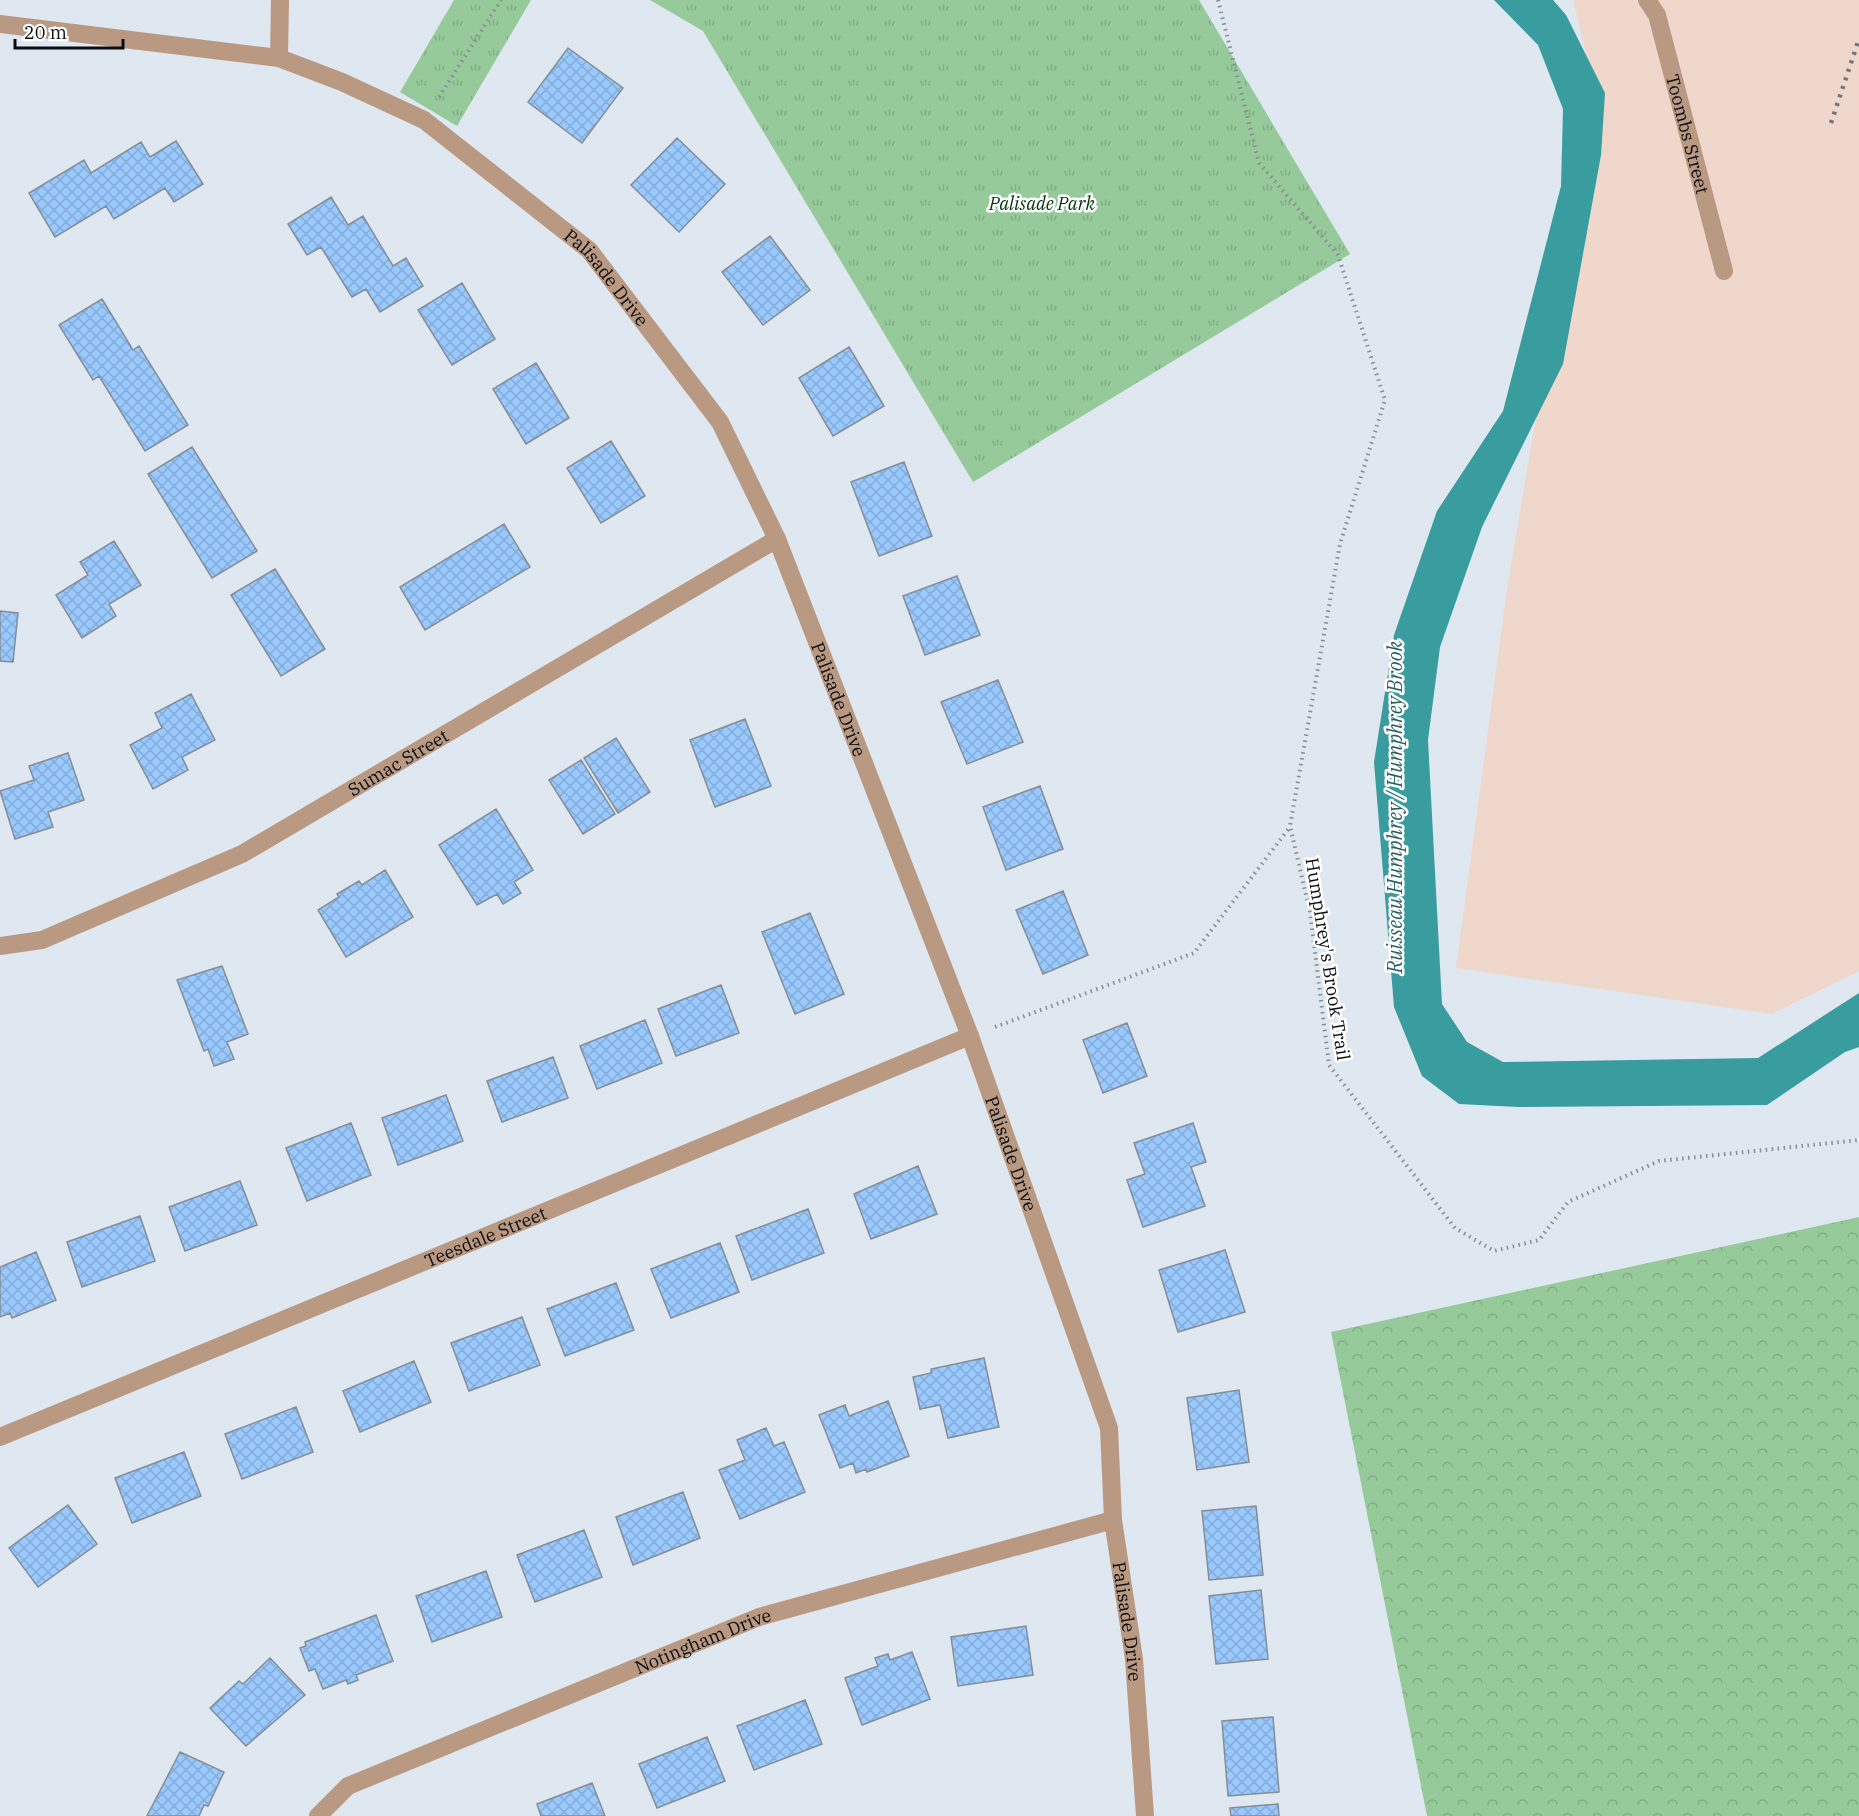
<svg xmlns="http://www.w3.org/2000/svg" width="1859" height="1816" font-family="'IBM Plex Serif',serif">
  <defs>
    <pattern id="forest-crowns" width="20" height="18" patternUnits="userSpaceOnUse" patternTransform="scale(1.5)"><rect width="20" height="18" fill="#97ca9a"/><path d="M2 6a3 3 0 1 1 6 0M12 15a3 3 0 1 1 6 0" fill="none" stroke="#81ac84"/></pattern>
    <pattern id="park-tufts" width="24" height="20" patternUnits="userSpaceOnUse" patternTransform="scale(1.5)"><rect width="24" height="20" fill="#97ca9a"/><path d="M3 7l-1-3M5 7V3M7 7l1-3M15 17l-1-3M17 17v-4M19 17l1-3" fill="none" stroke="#81ac84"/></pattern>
    <pattern id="building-cross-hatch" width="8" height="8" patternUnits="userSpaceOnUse" patternTransform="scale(1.5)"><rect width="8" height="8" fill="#9ac9fe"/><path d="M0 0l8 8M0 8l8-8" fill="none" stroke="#83abd9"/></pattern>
  </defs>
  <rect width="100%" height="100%" fill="#dfe7f1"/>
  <!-- industrial -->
  <path fill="#efd7cc" d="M1573,0H1859V971L1772,1014L1456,968L1508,582L1593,83Z"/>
  <!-- forest -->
  <path fill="url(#forest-crowns)" d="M1859,1217V1816H1427L1331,1332Z"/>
  <!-- park -->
  <path fill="url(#park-tufts)" d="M454,0H531L457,126L400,92Z
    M650,0H1199L1350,254L973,482L703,31Z"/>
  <!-- water -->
  <path fill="#399c9e" d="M1494,0H1553L1566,15L1605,93L1601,155L1563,364L1482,527L1440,647L1428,740L1442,1004L1467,1042L1503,1062L1758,1058L1859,993V1047L1845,1052L1767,1105L1518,1107L1459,1104L1422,1076L1394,1007L1374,762L1394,635L1437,511L1503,411L1561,186L1563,109L1538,45Z"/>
  <!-- building -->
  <path fill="url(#building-cross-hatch)" stroke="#858d96" stroke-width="1.5" d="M568,48L623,88L582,143L528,102Z
    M677,138L725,184L679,232L631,185Z
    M176,141L203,184L174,202L165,188L114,219L106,206L55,237L29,193L84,160L91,173L141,142L150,157Z
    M331,197L348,225L363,216L393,266L406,258L423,286L380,312L366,289L352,297L321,247L307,255L288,224Z
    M770,236L810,290L763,325L722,272Z
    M462,283L495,339L452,365L418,310Z
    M102,299L133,350L139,346L188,425L145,451L99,376L93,380L59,325Z
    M849,347L884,406L833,436L799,378Z
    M536,363L569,418L526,444L493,389Z
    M611,441L645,496L601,523L567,468Z
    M192,447L257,551L212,578L148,474Z
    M904,462L932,536L879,556L851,482Z
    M504,524L530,567L425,630L400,587Z
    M114,541L141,585L109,604L116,616L82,638L56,595L88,575L80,562Z
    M275,569L325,649L281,676L231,595Z
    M957,576L980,635L925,655L903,596Z
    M0,611L18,613L13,662L0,661Z
    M998,680L1023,742L967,764L941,702Z
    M191,694L215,740L182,757L188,770L153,789L130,745L162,728L155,713Z
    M745,719L771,786L715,807L690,740Z
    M616,738L650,792L618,813L584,758Z
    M68,753L84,800L48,812L53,827L15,839L0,791L34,780L29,766Z
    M581,760L615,814L583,834L549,780Z
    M1040,786L1063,849L1006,870L983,807Z
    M496,809L533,870L514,882L521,893L503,904L497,894L477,905L439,845Z
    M385,870L413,917L346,957L318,910L339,897L337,894L359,881L362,885Z
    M1063,891L1088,955L1043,974L1016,910Z
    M810,913L844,994L795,1014L762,932Z
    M222,966L248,1034L227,1042L234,1059L214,1066L208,1049L204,1051L177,980Z
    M721,985L739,1033L676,1056L658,1009Z
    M645,1020L662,1063L597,1089L580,1046Z
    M1127,1023L1147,1076L1103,1093L1083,1040Z
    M553,1057L568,1098L502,1122L487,1081Z
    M446,1095L463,1141L398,1165L382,1118Z
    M351,1123L371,1175L307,1201L286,1148Z
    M1193,1123L1206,1162L1191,1167L1205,1206L1143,1227L1127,1180L1145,1174L1134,1143Z
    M918,1166L937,1214L871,1239L854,1194Z
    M240,1181L257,1225L185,1251L169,1207Z
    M808,1209L824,1253L752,1280L736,1236Z
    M140,1216L155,1261L82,1287L67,1242Z
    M720,1243L739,1292L671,1318L651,1269Z
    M1225,1250L1245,1312L1178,1332L1159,1270Z
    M36,1252L56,1300L12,1318L10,1313L0,1317V1267Z
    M616,1283L634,1330L565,1356L547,1309Z
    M522,1317L540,1365L469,1391L451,1343Z
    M984,1358L999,1427L948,1438L940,1405L920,1409L913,1377L931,1373V1369Z
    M414,1361L431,1402L360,1432L343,1391Z
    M1239,1390L1249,1462L1197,1470L1187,1398Z
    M888,1401L909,1456L867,1472L866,1469L856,1473L853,1463L840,1468L819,1415L845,1405L849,1416Z
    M296,1407L313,1452L242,1479L225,1434Z
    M766,1428L774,1446L784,1442L805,1492L740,1519L719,1470L745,1460L737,1440Z
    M184,1452L201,1496L132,1523L115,1478Z
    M683,1492L700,1538L633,1565L616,1517Z
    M68,1505L97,1544L38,1587L9,1548Z
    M1256,1506L1263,1575L1209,1580L1202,1511Z
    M584,1530L602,1577L535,1602L517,1555Z
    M486,1571L502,1617L432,1642L416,1596Z
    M1261,1590L1268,1659L1216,1664L1209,1596Z
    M376,1615L393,1661L356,1675L358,1680L348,1684L346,1680L323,1689L315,1669L309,1671L300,1648L306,1646L305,1642Z
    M1026,1626L1033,1675L958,1686L951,1637Z
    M912,1652L930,1699L862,1725L845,1678L878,1666L875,1658L888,1654L890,1660Z
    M270,1658L305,1695L246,1746L210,1708L239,1681L243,1684Z
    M805,1700L822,1744L754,1770L737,1726Z
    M1273,1717L1279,1792L1228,1796L1222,1721Z
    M707,1737L725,1781L657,1808L639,1764Z
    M180,1752L224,1772L208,1806L204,1805L199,1816H147Z
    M592,1783L605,1816H541L537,1804Z
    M1278,1804L1279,1816H1231L1230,1808Z"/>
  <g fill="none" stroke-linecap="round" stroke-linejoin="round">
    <!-- path -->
    <path stroke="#878d94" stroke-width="4" stroke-dasharray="1.5 4.5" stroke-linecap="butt" d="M1218,0L1259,163L1338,255L1385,400L1340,544L1290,826L1310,912L1329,1065L1455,1228L1494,1251L1539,1240L1568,1202L1659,1161L1859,1140
      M439,97L501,0
      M995,1027L1194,953L1290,827"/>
    <!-- minor -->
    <g stroke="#ba9982" stroke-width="18">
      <path id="s1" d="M1647,0L1657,15L1724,271"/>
      <path id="s2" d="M0,24L279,58L342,82L424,120L589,250L720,422L777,539L970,1036L1109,1428L1113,1520L1134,1659L1145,1816"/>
      <path d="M279,58L280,0"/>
      <path id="s3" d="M0,946L42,940L242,854L777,539"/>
      <path id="s4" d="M0,1437L970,1036"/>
      <path id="s5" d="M318,1816L348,1786L759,1617L1113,1520"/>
    </g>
    <!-- rail -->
    <path stroke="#71777d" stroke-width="4.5" stroke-dasharray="3 6" stroke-linecap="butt" d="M1831,123L1859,39"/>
  </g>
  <g text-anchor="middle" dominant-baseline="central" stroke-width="5" stroke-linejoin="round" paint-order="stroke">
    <!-- street labels -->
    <g font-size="18" fill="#0a0d10" stroke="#fff">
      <text stroke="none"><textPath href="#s1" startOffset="141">Toombs Street</textPath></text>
      <text stroke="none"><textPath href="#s2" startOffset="681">Palisade Drive</textPath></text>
      <text stroke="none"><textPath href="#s2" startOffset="1167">Palisade Drive</textPath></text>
      <text stroke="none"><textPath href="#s3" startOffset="441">Sumac Street</textPath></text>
      <text transform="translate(1328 959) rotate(81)">Humphrey's Brook Trail</text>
      <text stroke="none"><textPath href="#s2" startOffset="1653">Palisade Drive</textPath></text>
      <text stroke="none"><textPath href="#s4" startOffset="525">Teesdale Street</textPath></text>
      <text stroke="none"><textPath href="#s2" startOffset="2139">Palisade Drive</textPath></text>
      <text stroke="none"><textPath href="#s5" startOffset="426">Notingham Drive</textPath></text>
    </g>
    <!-- park labels -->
    <g font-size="18" font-style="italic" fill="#01340b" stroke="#fff">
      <text x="1042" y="203">Palisade Park</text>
    </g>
    <!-- water labels -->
    <g font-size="20" font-style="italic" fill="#295f60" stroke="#fff">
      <text transform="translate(1394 807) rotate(-90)">Ruisseau Humphrey / Humphrey Brook</text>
    </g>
  </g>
  <!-- scale -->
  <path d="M15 39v9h108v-9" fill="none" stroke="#0a0d10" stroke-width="3"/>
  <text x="24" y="39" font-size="18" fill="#0a0d10" stroke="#ffffff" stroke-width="4.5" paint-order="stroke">20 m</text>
</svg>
